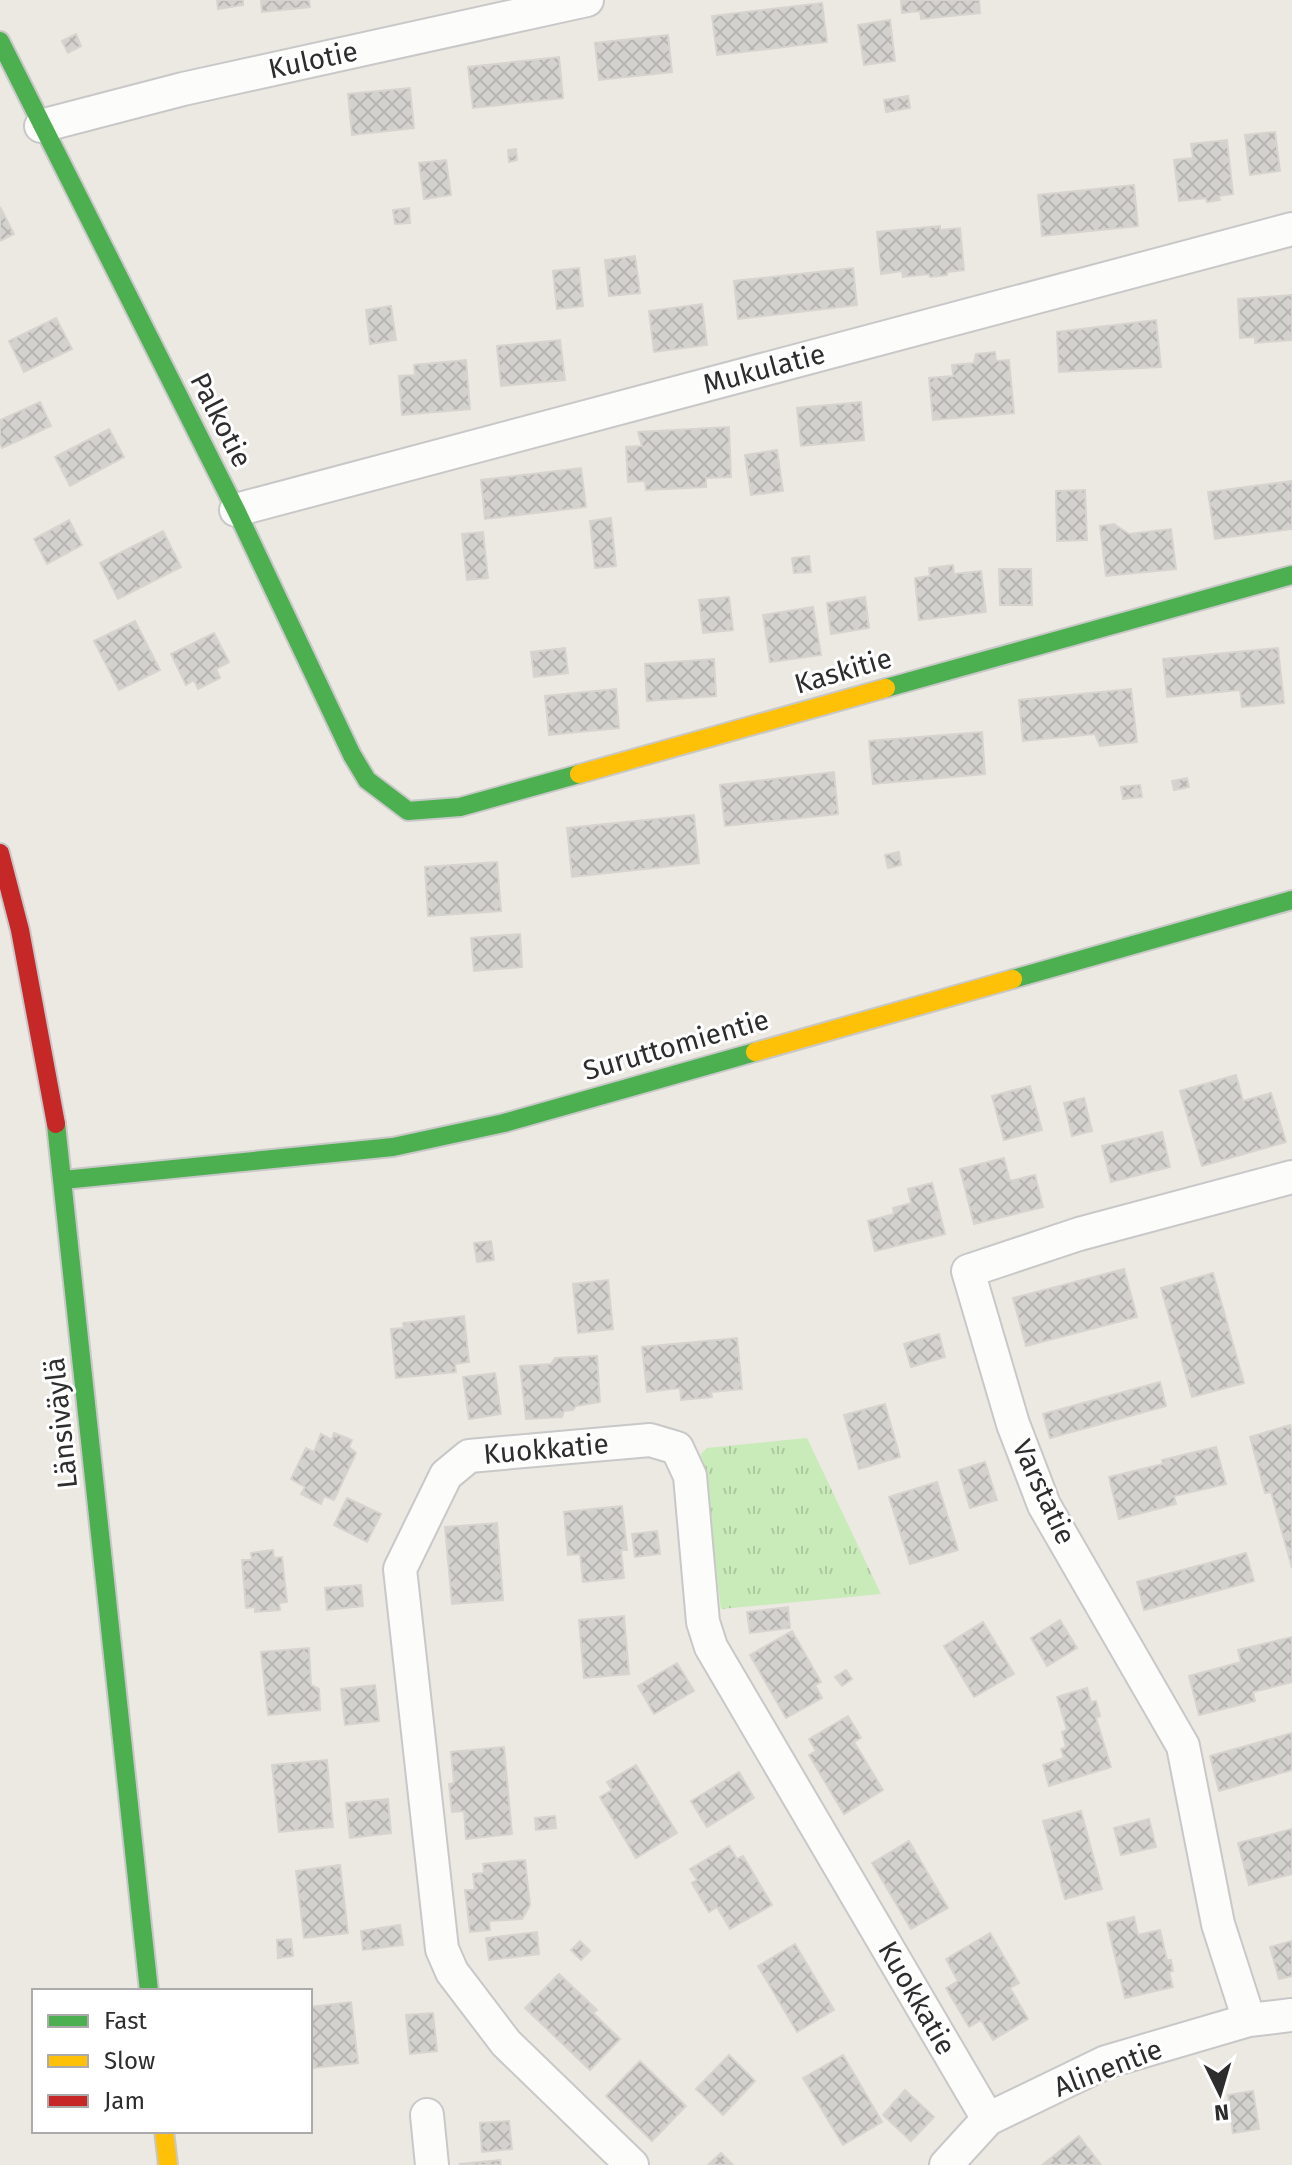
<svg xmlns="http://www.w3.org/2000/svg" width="1292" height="2165" font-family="'Fira Sans',sans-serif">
  <defs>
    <pattern id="grass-tufts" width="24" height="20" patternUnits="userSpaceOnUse" patternTransform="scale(2)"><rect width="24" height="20" fill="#c9eab9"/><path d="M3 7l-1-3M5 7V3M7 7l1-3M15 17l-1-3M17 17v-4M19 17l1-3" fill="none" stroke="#adc99f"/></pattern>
    <pattern id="building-cross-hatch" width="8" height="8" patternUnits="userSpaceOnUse" patternTransform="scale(2)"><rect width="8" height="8" fill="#d4d2ce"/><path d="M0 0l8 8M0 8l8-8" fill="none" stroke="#b6b5b1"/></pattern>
  </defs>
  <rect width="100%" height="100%" fill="#ece9e3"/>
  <!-- grass -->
  <path fill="url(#grass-tufts)" d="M807,1438L881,1594L721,1609L701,1454L707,1448Z"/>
  <!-- building -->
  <path fill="url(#building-cross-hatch)" stroke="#d7d4cf" stroke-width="2" d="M217,0H243V5L218,9Z
    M261,0H309L310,7L262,12Z
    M901,0H979L980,13L921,19L920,11L902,13Z
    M822,3L827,42L717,55L712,16Z
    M890,20L895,61L864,65L858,25Z
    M76,34L81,46L68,53L62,41Z
    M668,35L672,72L599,80L595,43Z
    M559,57L563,98L473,108L468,67Z
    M410,88L414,128L352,135L348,94Z
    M908,96L910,108L886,112L884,100Z
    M1275,132L1280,171L1250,175L1245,135Z
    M1227,140L1233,194L1219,196L1220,200L1207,202L1206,198L1179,201L1174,160L1193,158L1191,144Z
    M516,149L517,160L509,162L508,150Z
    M446,160L451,195L424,199L419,163Z
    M1134,185L1138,226L1042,236L1038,195Z
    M0,207L14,234L0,241Z
    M409,208L410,223L395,224L393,210Z
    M940,226V230L960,228L964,270L947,272V275L930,277L929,274L903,277L902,271L881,274L877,232Z
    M635,256L640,293L609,296L605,260Z
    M579,268L583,306L557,309L553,271Z
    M853,268L857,305L738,319L734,281Z
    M1292,295V340L1255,343V337L1240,338L1238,299Z
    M702,304L707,345L654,352L649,311Z
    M391,306L396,340L370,344L366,310Z
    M56,318L72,349L24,372L9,341Z
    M1156,320L1161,367L1059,372L1057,332Z
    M560,340L565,380L501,386L497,346Z
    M995,352L996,361L1009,360L1014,413L933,420L929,378L953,376L952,365L974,363L976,354Z
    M466,360L470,409L402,415L399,376L415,375L414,365Z
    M40,402L51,426L2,448L0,444V420Z
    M861,402L864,440L801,446L797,408Z
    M729,427L731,477L706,478V487L646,490L645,481L628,482L626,447L642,446L638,432Z
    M109,429L124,457L70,486L55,457Z
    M777,450L783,491L751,495L745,455Z
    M581,468L586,507L485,519L481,480Z
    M1292,481V529L1215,539L1208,492Z
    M1085,490L1087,540L1057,541L1056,491Z
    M611,518L616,566L595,568L590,521Z
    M69,520L82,545L47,564L34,539Z
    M1114,524L1129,534L1171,529L1176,569L1106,576L1100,526Z
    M163,531L181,567L118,599L100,563Z
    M483,532L488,578L467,580L462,534Z
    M809,556L811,572L794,573L792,558Z
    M953,565L954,574L981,571L986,612L919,620L915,578L930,576L929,568Z
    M999,569H1031L1032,605H1000Z
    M729,597L733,630L703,633L699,600Z
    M865,597L869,628L831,634L827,603Z
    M813,607L821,655L770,662L763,615Z
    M135,621L160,670L119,690L94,641Z
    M214,633L229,662L216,669L220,678L198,689L194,680L186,685L171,654Z
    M565,648L568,673L534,677L531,652Z
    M1278,648L1284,703L1242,707L1240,690L1167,697L1163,659Z
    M714,659L716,696L647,701L645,664Z
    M616,689L619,728L549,735L545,696Z
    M1131,689L1137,742L1100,746L1095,734L1023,741L1019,700Z
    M982,732L985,774L873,784L869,741Z
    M834,772L838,814L725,826L720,785Z
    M1187,778L1189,787L1174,790L1172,781Z
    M1140,785L1142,797L1123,799L1121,787Z
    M694,815L699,863L572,877L567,828Z
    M899,852L901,865L888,868L885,855Z
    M497,862L501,911L428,916L425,867Z
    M520,934L522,967L474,971L471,938Z
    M1236,1075L1243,1101L1271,1093L1286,1142L1202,1166L1180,1091Z
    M1030,1086L1042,1130L1004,1140L992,1096Z
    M1084,1098L1092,1131L1072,1136L1064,1103Z
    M1162,1132L1170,1167L1111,1182L1102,1146Z
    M1004,1158L1010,1181L1035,1175L1043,1207L974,1224L960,1169Z
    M932,1183L945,1234L875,1251L868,1221L894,1214L893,1208L911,1203L908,1189Z
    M491,1241L494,1260L477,1262L474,1243Z
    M1124,1269L1137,1317L1026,1346L1013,1298Z
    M1213,1273L1244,1383L1192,1397L1161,1288Z
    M608,1280L613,1329L578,1333L573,1284Z
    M464,1316L469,1362L455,1364L456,1372L396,1378L391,1329L404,1328L403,1323Z
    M939,1334L945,1357L911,1367L904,1344Z
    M737,1338L742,1389L711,1392L712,1397L681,1400L680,1388L647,1392L642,1347Z
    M597,1356L600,1402L576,1406L573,1410L564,1411L562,1417L526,1419L520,1366L551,1364L555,1358Z
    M495,1373L501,1414L469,1419L463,1377Z
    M1160,1382L1166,1406L1050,1438L1043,1414Z
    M885,1404L900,1457L859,1469L844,1415Z
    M1290,1425L1292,1431V1568L1271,1492L1265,1493L1250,1437Z
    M334,1433L352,1440L349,1447L356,1453L334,1500L324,1496L321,1504L301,1494L305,1487L291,1479L306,1448L314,1452L321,1434L332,1440Z
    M1216,1447L1226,1484L1174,1496L1176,1504L1119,1519L1109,1477L1163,1464L1162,1460Z
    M985,1462L997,1500L970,1508L959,1470Z
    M937,1482L958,1550L910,1564L889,1497Z
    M347,1498L381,1514L367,1542L334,1525Z
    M622,1506L627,1550H621L624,1578L583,1582L580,1554L568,1555L564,1512Z
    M497,1523L503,1600L452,1604L445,1527Z
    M657,1531L660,1554L635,1557L632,1534Z
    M273,1550L274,1558L282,1557L287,1602L279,1603L280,1610L255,1612V1607L246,1608L242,1560H252L251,1553Z
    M1246,1553L1254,1581L1144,1610L1137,1582Z
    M361,1585L363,1606L327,1610L325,1588Z
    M788,1607L790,1628L750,1633L747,1612Z
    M624,1616L629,1674L584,1678L579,1620Z
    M1060,1620L1077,1648L1047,1666L1031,1638Z
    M983,1622L1014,1674L974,1697L944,1646Z
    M792,1631L821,1682L815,1685L822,1698L786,1718L750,1655Z
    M1292,1637V1682L1253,1692L1255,1701L1199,1715L1189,1676L1241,1662L1238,1650Z
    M309,1648L311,1685L319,1689L320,1710L268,1715L261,1652Z
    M677,1663L694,1691L654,1714L638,1686Z
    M846,1670L852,1679L842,1686L835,1677Z
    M375,1685L379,1721L345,1725L341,1689Z
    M1087,1688L1091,1702L1096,1701L1100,1716L1096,1718L1111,1767L1049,1786L1043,1765L1064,1758L1061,1749L1066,1747L1062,1732L1067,1730L1057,1697Z
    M848,1716L861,1738L854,1742L883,1790L844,1814L809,1755L816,1751L809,1739Z
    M1292,1733V1770L1219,1791L1210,1756Z
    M504,1747L512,1834L466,1839L464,1811L452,1812L449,1784L454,1783L451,1752Z
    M327,1760L333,1827L279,1832L272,1765Z
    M636,1765L677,1833L636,1858L600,1797L612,1790L607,1782Z
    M739,1772L754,1798L707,1827L691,1801Z
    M388,1799L391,1833L350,1838L346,1803Z
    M1081,1811L1102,1889L1065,1899L1043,1821Z
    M555,1816L556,1828L536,1830L535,1818Z
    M1149,1819L1156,1847L1121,1855L1114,1828Z
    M1292,1829V1874L1249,1885L1238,1843Z
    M909,1841L948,1908L911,1929L872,1863Z
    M729,1846L737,1859L743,1856L772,1905L730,1929L717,1907L709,1912L692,1883L697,1880L690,1869Z
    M525,1860L530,1905L522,1919L489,1921L490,1930L470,1932L465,1890H475L473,1874L484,1873L483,1864Z
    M340,1865L348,1933L304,1938L296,1871Z
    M1134,1917L1138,1935L1160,1930L1167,1960H1171L1173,1971L1169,1972L1173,1987L1125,1998L1107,1923Z
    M400,1925L403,1945L363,1950L361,1931Z
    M537,1932L539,1954L489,1960L486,1938Z
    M990,1933L1019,1983L1010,1988L1028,2019L993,2040L981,2020L969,2027L946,1988L958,1981L946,1959Z
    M291,1939L293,1956L278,1958L277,1940Z
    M580,1941L590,1951L581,1960L571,1950Z
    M1292,1941V1976L1279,1979L1270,1947Z
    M795,1944L834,2010L797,2032L758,1966Z
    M559,1974L597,2010L593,2013L620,2039L590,2070L525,2008Z
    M351,2002L358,2063L313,2068L310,2044V2007Z
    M433,2013L437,2051L410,2054L406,2015Z
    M729,2055L755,2081L723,2115L696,2089Z
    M843,2055L882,2122L843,2145L803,2078Z
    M640,2061L686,2106L652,2141L606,2096Z
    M905,2090L934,2117L911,2141L883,2115Z
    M1253,2091L1259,2129L1233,2133L1228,2095Z
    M509,2121L512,2149L482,2152L480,2123Z
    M1079,2136L1101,2165H1042Z
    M721,2153L733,2165H708Z
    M500,2160L501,2165H460V2164Z"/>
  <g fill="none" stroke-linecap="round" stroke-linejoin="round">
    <defs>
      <path id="street" d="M41,126L183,89L587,0
        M236,510L1292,229
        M1249,2020L1218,1924L1183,1746L1044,1505L1013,1424L968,1271L1079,1234L1292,1177
        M427,2115L432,2165
        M632,2165L506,2043L452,1972L442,1949L400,1569L446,1475L469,1456L650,1440L677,1448L690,1476L703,1622L711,1647L988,2119
        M946,2165L988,2119L1106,2062L1249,2020L1292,2015"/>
      <path id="fast" d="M0,41L236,510L352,755L367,780L408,811L460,807L579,774
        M886,688L1292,575
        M1013,979L1292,900
        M56,1124L149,1991
        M63,1180L393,1147L504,1123L755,1052"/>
      <path id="slow" d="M579,774L886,688
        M755,1052L1013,979
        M164,2131L168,2165"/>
      <path id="jam" d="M0,853L20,930L56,1124"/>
    </defs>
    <!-- street casing -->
    <use href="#street" stroke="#c9c8c8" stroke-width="36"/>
    <!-- fast casing -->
    <use href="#fast" stroke="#c9c8c8" stroke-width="22"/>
    <!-- slow casing -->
    <use href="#slow" stroke="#c9c8c8" stroke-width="22"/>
    <!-- jam casing -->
    <use href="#jam" stroke="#c9c8c8" stroke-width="22"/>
    <!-- street -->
    <use href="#street" stroke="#fcfcfb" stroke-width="32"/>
    <!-- fast -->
    <use href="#fast" stroke="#4caf50" stroke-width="18"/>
    <!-- slow -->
    <use href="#slow" stroke="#ffc107" stroke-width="18"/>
    <!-- jam -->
    <use href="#jam" stroke="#c62828" stroke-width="18"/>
  </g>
  <g text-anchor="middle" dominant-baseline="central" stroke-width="6" stroke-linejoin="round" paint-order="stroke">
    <!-- street labels -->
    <g font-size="28" fill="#2d2d2d" stroke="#fff">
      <text transform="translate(313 60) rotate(-12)">Kulotie</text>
      <text transform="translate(764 369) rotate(-15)">Mukulatie</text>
      <text transform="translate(221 420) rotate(63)">Palkotie</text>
      <text transform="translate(843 671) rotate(-16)">Kaskitie</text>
      <text transform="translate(676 1045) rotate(-16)">Suruttomientie</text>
      <text transform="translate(61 1423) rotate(-96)">Länsiväylä</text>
      <text transform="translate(546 1449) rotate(-5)">Kuokkatie</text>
      <text transform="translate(1044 1492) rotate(65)">Varstatie</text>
      <text transform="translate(917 1998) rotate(60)">Kuokkatie</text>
      <text transform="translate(1108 2068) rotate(-21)">Alinentie</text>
    </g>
  </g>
  <!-- legend -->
  <rect x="32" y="1989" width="280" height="144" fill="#ffffff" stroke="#ababab" stroke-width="2"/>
  <rect x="48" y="2015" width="40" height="12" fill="#4caf50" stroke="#ababab" stroke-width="2"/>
  <text x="104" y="2029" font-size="24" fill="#2d2d2d">Fast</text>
  <rect x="48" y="2055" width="40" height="12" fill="#ffc107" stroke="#ababab" stroke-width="2"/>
  <text x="104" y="2069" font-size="24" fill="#2d2d2d">Slow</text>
  <rect x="48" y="2095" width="40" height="12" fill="#c62828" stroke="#ababab" stroke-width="2"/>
  <text x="104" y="2109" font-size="24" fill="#2d2d2d">Jam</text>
  <!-- north arrow -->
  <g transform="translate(1220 2093) rotate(175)" stroke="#ffffff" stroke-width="6" paint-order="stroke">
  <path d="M0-6L14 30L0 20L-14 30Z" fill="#2d2d2d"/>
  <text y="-12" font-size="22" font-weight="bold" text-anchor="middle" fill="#2d2d2d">N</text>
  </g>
</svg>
